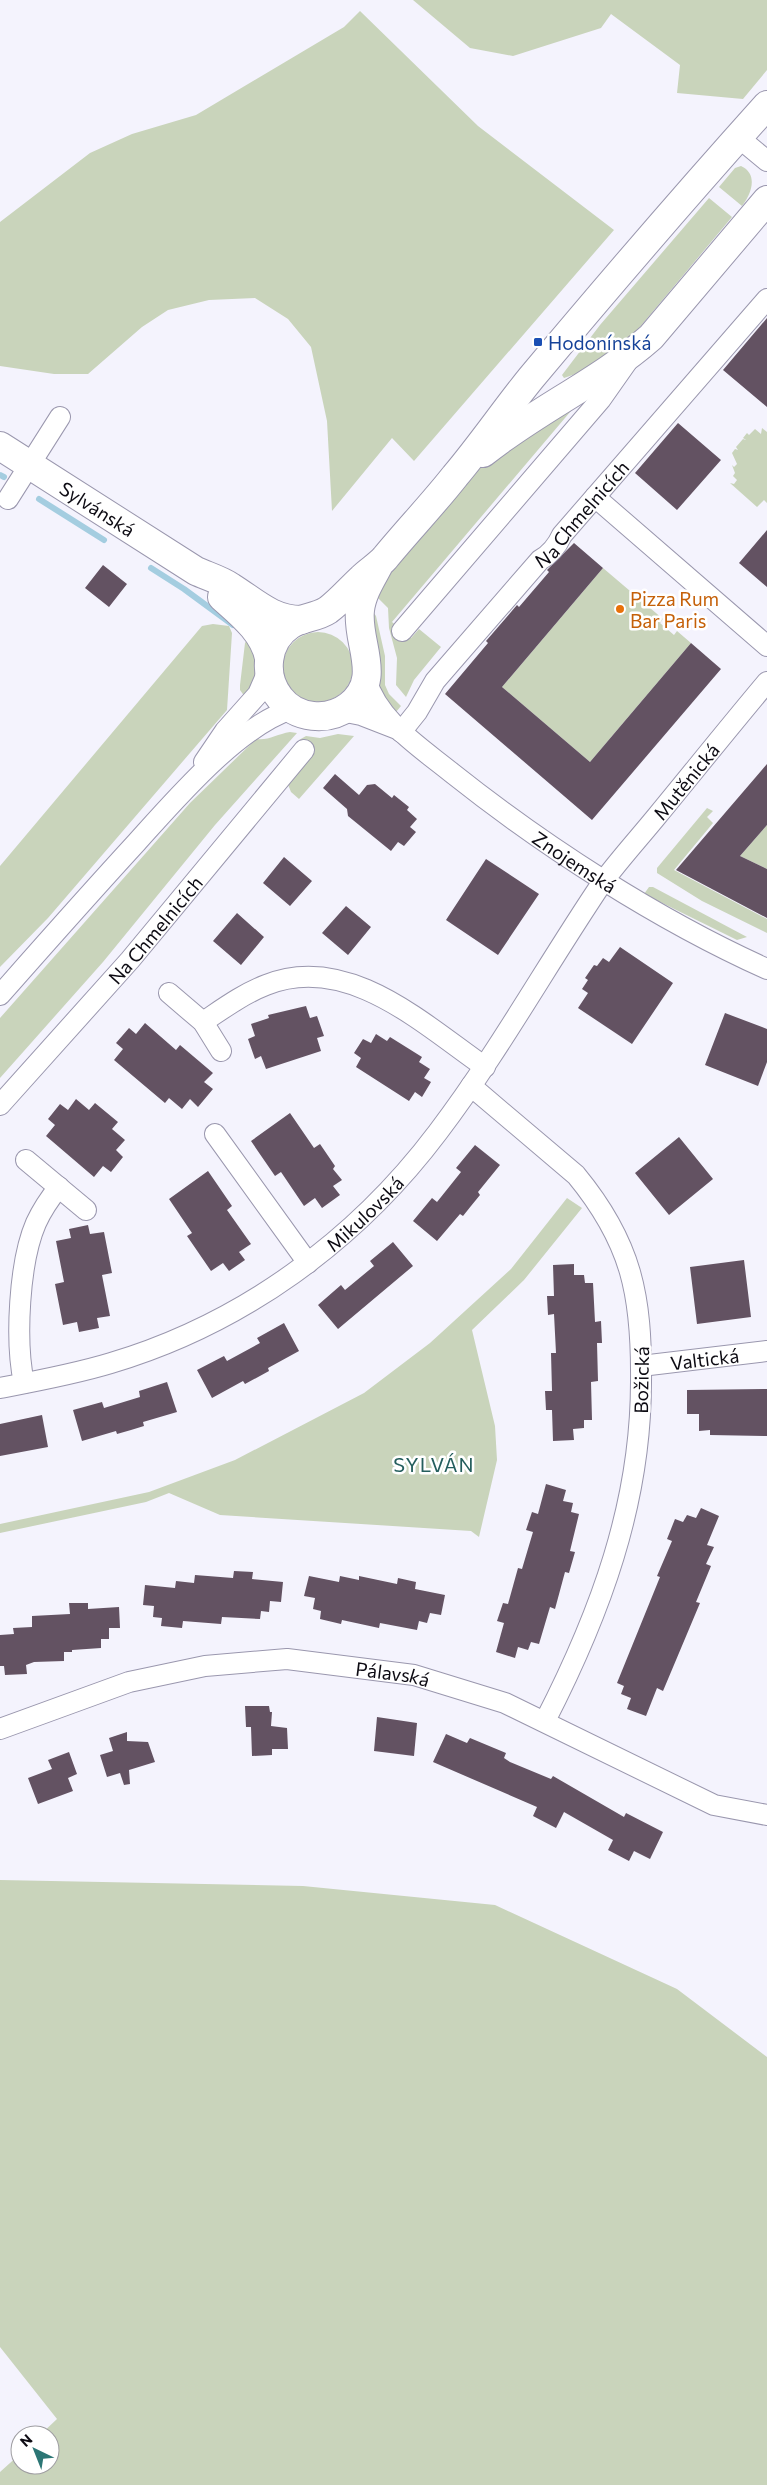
<svg xmlns="http://www.w3.org/2000/svg" width="767" height="2485" font-family="Commissioner,sans-serif">
  <rect width="100%" height="100%" fill="#f4f3fd"/>
  <!-- green -->
  <path fill="#c9d4bb" d="M413,0H767V70L743,99L677,93L680,65L611,14L601,28L513,56L470,48Z
    M360,11L478,126L614,230L414,461L392,438L332,511L327,421L311,347L288,319L255,298L209,300L168,310L142,327L88,374H54L0,366V222L90,153L132,134L196,115L344,27Z
    M741,166C759,174 751,195 742,206L719,187L735,168Z
    M709,198L732,217L624,346L587,370L564,378L562,375L600,325Z
    M576,405L392,622L411,638L419,629L441,647L414,680L406,697L396,685L397,658L389,628L388,608L375,595L395,566L480,467L493,455Z
    M762,428L767,432V503L764,500L757,507L730,483L734,484L737,480L733,476L735,473L732,465L734,467L737,464L732,453L735,449L738,450L736,447L743,439L746,440L743,438L747,433L749,435L755,429L761,434Z
    M603,568L663,619L660,623L674,635L677,631L691,643L590,762L502,687Z
    M371,609L376,616L385,656V685L389,694L401,706L396,712C368,688 373,644 371,609Z
    M213,624L229,626L232,633L227,710L48,918L0,967V866L202,626Z
    M283 667a35 35 0 1 1 70 0a35 35 0 1 1-70 0Z
    M251,634C262,658 259,675 245,697L240,690V685L245,643Z
    M290,732L297,733L215,825L103,962L0,1078V1018L190,803L256,739C268,741 277,734 290,732Z
    M338,734L354,736L299,799L291,792L287,782L313,752L299,740L306,736L320,738Z
    M707,808L713,811L707,817L713,823L674,870L767,919V933L702,901L657,873V868Z
    M767,825V869L740,856Z
    M649,887H653L747,937L737,940L644,894Z
    M567,1198L582,1208L524,1280L472,1330L495,1426L497,1460L479,1537L471,1531L220,1515L169,1493L146,1502L0,1533V1524L149,1492L235,1460L364,1393L430,1343L511,1269Z
    M0,1880L303,1886L495,1905L677,1989L767,2057V2485H0V2472L20,2454V2465H50V2435H40L57,2419L0,2347Z"/>
  <g fill="none" stroke-linecap="round" stroke-linejoin="round">
    <!-- stream -->
    <path stroke="#a4cde0" stroke-width="6" d="M0,475L4,477
      M39,499L104,540
      M151,568L184,589L233,625"/>
  </g>
  <!-- building -->
  <path fill="#635262" d="M767,318V407L723,370Z
    M678,423L721,460L677,510L635,473Z
    M767,530V587L739,563Z
    M574,543L603,568L502,687L590,762L691,643L721,669L592,820L445,694L488,643L486,641L517,605L519,607L549,572L547,570Z
    M103,565L127,584L109,607L85,588Z
    M767,764V825L740,856L767,869V918L676,870Z
    M335,774L359,795L367,785L375,784L392,798L394,795L409,807L407,810L417,819L410,827L416,832L404,846L398,842L391,851L348,816L347,809L323,788Z
    M284,857L312,881L290,906L263,883Z
    M486,859L539,894L498,955L446,920Z
    M346,906L371,927L348,955L322,933Z
    M237,913L264,937L241,965L213,941Z
    M620,947L673,983L632,1044L578,1008L588,993L582,989L588,980L585,978L594,965L597,966L603,958L609,962Z
    M306,1006L310,1018L317,1016L324,1036L317,1038L321,1051L266,1069L261,1056L255,1059L248,1039L255,1036L251,1024L269,1018L268,1015Z
    M725,1013L767,1029V1062L758,1086L705,1065Z
    M145,1023L176,1050L180,1045L213,1073L204,1082L213,1089L198,1107L190,1099L182,1109L169,1098L165,1103L114,1060L123,1049L116,1043L129,1028L136,1034Z
    M376,1034L387,1041L390,1037L422,1057L419,1062L430,1069L424,1078L431,1082L422,1097L415,1092L409,1101L356,1067L361,1058L354,1053L363,1039L371,1043Z
    M76,1099L89,1110L95,1103L118,1122L112,1129L125,1140L116,1150L123,1157L111,1172L103,1166L94,1177L46,1136L55,1125L48,1119L60,1104L68,1110Z
    M290,1113L314,1148L320,1144L335,1166L333,1169L342,1180L333,1186L340,1195L322,1208L315,1198L304,1206L281,1172L275,1176L251,1141Z
    M679,1137L713,1179L669,1215L635,1173Z
    M475,1145L500,1165L478,1192L480,1195L471,1206L463,1216L460,1214L437,1241L413,1221L432,1198L437,1202L461,1172L456,1168Z
    M208,1171L232,1206L227,1210L251,1244L239,1252L245,1260L229,1271L223,1263L211,1271L187,1236L192,1233L169,1199Z
    M88,1225L90,1234L104,1232L112,1273L102,1275L110,1316L97,1318L99,1328L79,1332L77,1322L63,1325L55,1284L64,1282L56,1241L71,1238L69,1229Z
    M393,1242L413,1266L338,1329L318,1305L341,1285L345,1290L374,1266L370,1261Z
    M744,1260L751,1317L697,1324L690,1267Z
    M574,1264V1275H584L585,1283H593L595,1322L601,1321L602,1343H597L598,1381L591,1382L592,1420H584V1428L573,1429L574,1440L553,1441L552,1410H546L545,1391H552L551,1353H556L554,1314L548,1315L547,1296H554L553,1265Z
    M284,1323L299,1351L268,1368L269,1371L245,1384L243,1381L212,1398L197,1370L224,1356L227,1361L260,1343L257,1338Z
    M167,1382L177,1412L143,1422L144,1426L131,1430L117,1434L116,1431L82,1441L73,1410L102,1402L104,1408L140,1397L139,1391Z
    M767,1389V1436L710,1435V1430L699,1431V1414H687V1390Z
    M42,1415L48,1447L0,1456V1424Z
    M546,1484L566,1490L563,1501L573,1503L571,1512L579,1514L570,1551L575,1552L569,1573L565,1572L555,1609L550,1607L539,1644L531,1642L528,1650L518,1647L515,1658L496,1652L504,1623L497,1621L503,1603L508,1604L518,1568L522,1569L533,1532L526,1530L532,1512L538,1514Z
    M701,1508L719,1516L707,1545L714,1547L706,1564L711,1566L696,1602L700,1603L663,1691L657,1688L646,1716L627,1709L631,1698L621,1694L624,1686L617,1683L660,1577L657,1576L672,1541L667,1539L675,1519L683,1522L687,1515L696,1518Z
    M234,1571L253,1572L252,1579L283,1582L281,1602L270,1601L269,1612L261,1611L260,1619L222,1617L221,1624L183,1621L182,1628L161,1626L162,1618L153,1617L154,1606L143,1605L145,1585L175,1588L176,1581L194,1583L195,1575L233,1578Z
    M309,1576L339,1582L340,1576L359,1580V1576L397,1584L398,1578L416,1582L415,1589L445,1595L441,1615L430,1613L427,1623L419,1621L417,1630L380,1623L379,1628L342,1620L341,1624L320,1619L321,1611L313,1609L315,1598L304,1596Z
    M69,1603H88V1609L119,1607L120,1628H109V1639H101V1648L72,1650V1652H64V1661L34,1662L26,1665L27,1674L5,1675L4,1666H0V1635L14,1634L13,1628L32,1627V1616L70,1614Z
    M245,1706H269L270,1712H272L271,1726L287,1728L288,1749H272V1755L252,1756L251,1727H246Z
    M377,1717L417,1723L414,1756L374,1751Z
    M127,1732V1741L148,1742L155,1762L129,1770L130,1784L124,1785L120,1773L107,1777L100,1755L113,1751L109,1738Z
    M446,1734L467,1743L470,1738L506,1753L504,1758L510,1762L551,1779L553,1776L624,1817L626,1813L663,1832L650,1859L634,1851L629,1861L608,1850L613,1840L564,1812L556,1828L533,1816L537,1807L433,1762Z
    M69,1752L77,1774L68,1778L73,1791L38,1804L28,1778L52,1769L48,1760Z"/>
  <g fill="none" stroke-linecap="round" stroke-linejoin="round">
    <defs>
      <g id="street">
        <path d="M738,137L767,161"/>
        <path d="M595,497L767,646"/>
        <path d="M8,499L60,417"/>
        <path d="M402,631L601,399L627,362"/>
        <path id="s1" d="M366,679C378,721 420,747 452,773C545,847 658,920 767,969"/>
        <path d="M341,711L361,715L397,729"/>
        <path id="s2" d="M401,732L417,712L435,681L540,560C551,554 557,546 562,535L767,299"/>
        <path d="M204,762L225,731L258,694L268,671"/>
        <path d="M169,993L203,1022L221,1051"/>
        <path d="M0,995C45,944 91,892 137,842C175,800 238,726 292,709"/>
        <path d="M203,1022C224,1008 243,994 266,985C347,952 423,1024 485,1067"/>
        <path d="M471,1086L576,1175C632,1243 642,1296 641,1382C641,1504 600,1614 545,1721"/>
        <path id="s3" d="M0,1105L130,960L304,750"/>
        <path d="M215,1134L308,1263"/>
        <path d="M26,1160L86,1210"/>
        <path id="s4" d="M641,1366L767,1351"/>
        <path d="M24,1383C15,1341 19,1262 36,1223C42,1210 50,1198 59,1187"/>
        <path id="s5" d="M0,1388C37,1381 75,1374 111,1363C242,1324 356,1241 438,1132C498,1053 546,966 602,883C619,860 639,838 657,816C694,771 730,726 767,682"/>
        <path id="s6" d="M0,1729L129,1682L205,1666L287,1659L414,1675L505,1703L714,1805L767,1815"/>
      </g>
      <g id="secondary">
        <path id="s7" d="M0,446L196,571C207,576 221,580 231,587C255,602 272,620 301,620"/>
        <path d="M483,453C536,410 600,382 651,337L767,200"/>
        <path d="M380,563C372,578 362,593 360,610C356,644 384,678 349,706C328,722 296,719 280,698C262,676 266,641 290,625C302,617 316,618 328,610C341,600 350,589 362,578C369,571 378,566 385,558C408,530 433,504 455,476C482,444 505,410 531,378C608,286 687,194 767,105"/>
        <path d="M222,597C241,614 264,632 269,658"/>
      </g>
    </defs>
    <!-- street casing -->
    <use href="#street" stroke="#9a97ae" stroke-width="22"/>
    <!-- secondary casing -->
    <use href="#secondary" stroke="#9a97ae" stroke-width="30"/>
    <!-- street -->
    <use href="#street" stroke="#fff" stroke-width="20"/>
    <!-- secondary -->
    <use href="#secondary" stroke="#fff" stroke-width="28"/>
  </g>
  <!-- markers -->
  <rect fill="#1a4fb4" stroke="#fff" stroke-width="2" x="533" y="337" width="10" height="10" rx="2.5"/>
  <circle fill="#e8710a" stroke="#fff" stroke-width="2" cx="620" cy="609" r="5"/>
  <g text-anchor="middle" dominant-baseline="central" stroke-width="5" stroke-linejoin="round" paint-order="stroke">
    <!-- transit labels -->
    <g font-size="19" fill="#164399" stroke="#fff" text-anchor="start">
      <text x="548" y="342">Hodonínská</text>
    </g>
    <!-- street labels -->
    <g font-size="19" fill="#0d0b13" stroke="#fff">
      <text stroke="none"><textPath href="#s7" startOffset="116">Sylvánská</textPath></text>
      <text stroke="none"><textPath href="#s2" startOffset="284">Na Chmelnicích</textPath></text>
      <text stroke="none"><textPath href="#s5" startOffset="951">Mutěnická</textPath></text>
      <text stroke="none"><textPath href="#s1" startOffset="281">Znojemská</textPath></text>
      <text stroke="none"><textPath href="#s3" startOffset="234">Na Chmelnicích</textPath></text>
      <text stroke="none"><textPath href="#s5" startOffset="411">Mikulovská</textPath></text>
      <text stroke="none"><textPath href="#s4" startOffset="64">Valtická</textPath></text>
      <text transform="translate(641 1380) rotate(-89)">Božická</text>
      <text stroke="none"><textPath href="#s6" startOffset="404">Pálavská</textPath></text>
    </g>
    <!-- food labels -->
    <g font-size="19" fill="#c56008" stroke="#fff" text-anchor="start">
      <text x="630" y="598">Pizza Rum<tspan x="630" dy="22">Bar Paris</tspan></text>
    </g>
    <!-- neighbourhood labels -->
    <g font-size="20" letter-spacing="1" fill="#245e5d" stroke="#fff">
      <text x="434" y="1464">SYLVÁN</text>
    </g>
  </g>
  <!-- north arrow -->
  <g transform="translate(35 2450) rotate(317)"><circle r="24" fill="#ffffff" stroke="#9e9da1"/>
  <path d="M0-4L9 19L0 12L-9 19Z" fill="#2c7675"/>
  <text y="-8" font-size="14" font-weight="bold" text-anchor="middle" fill="#0d0b13">N</text>
  </g>
</svg>
